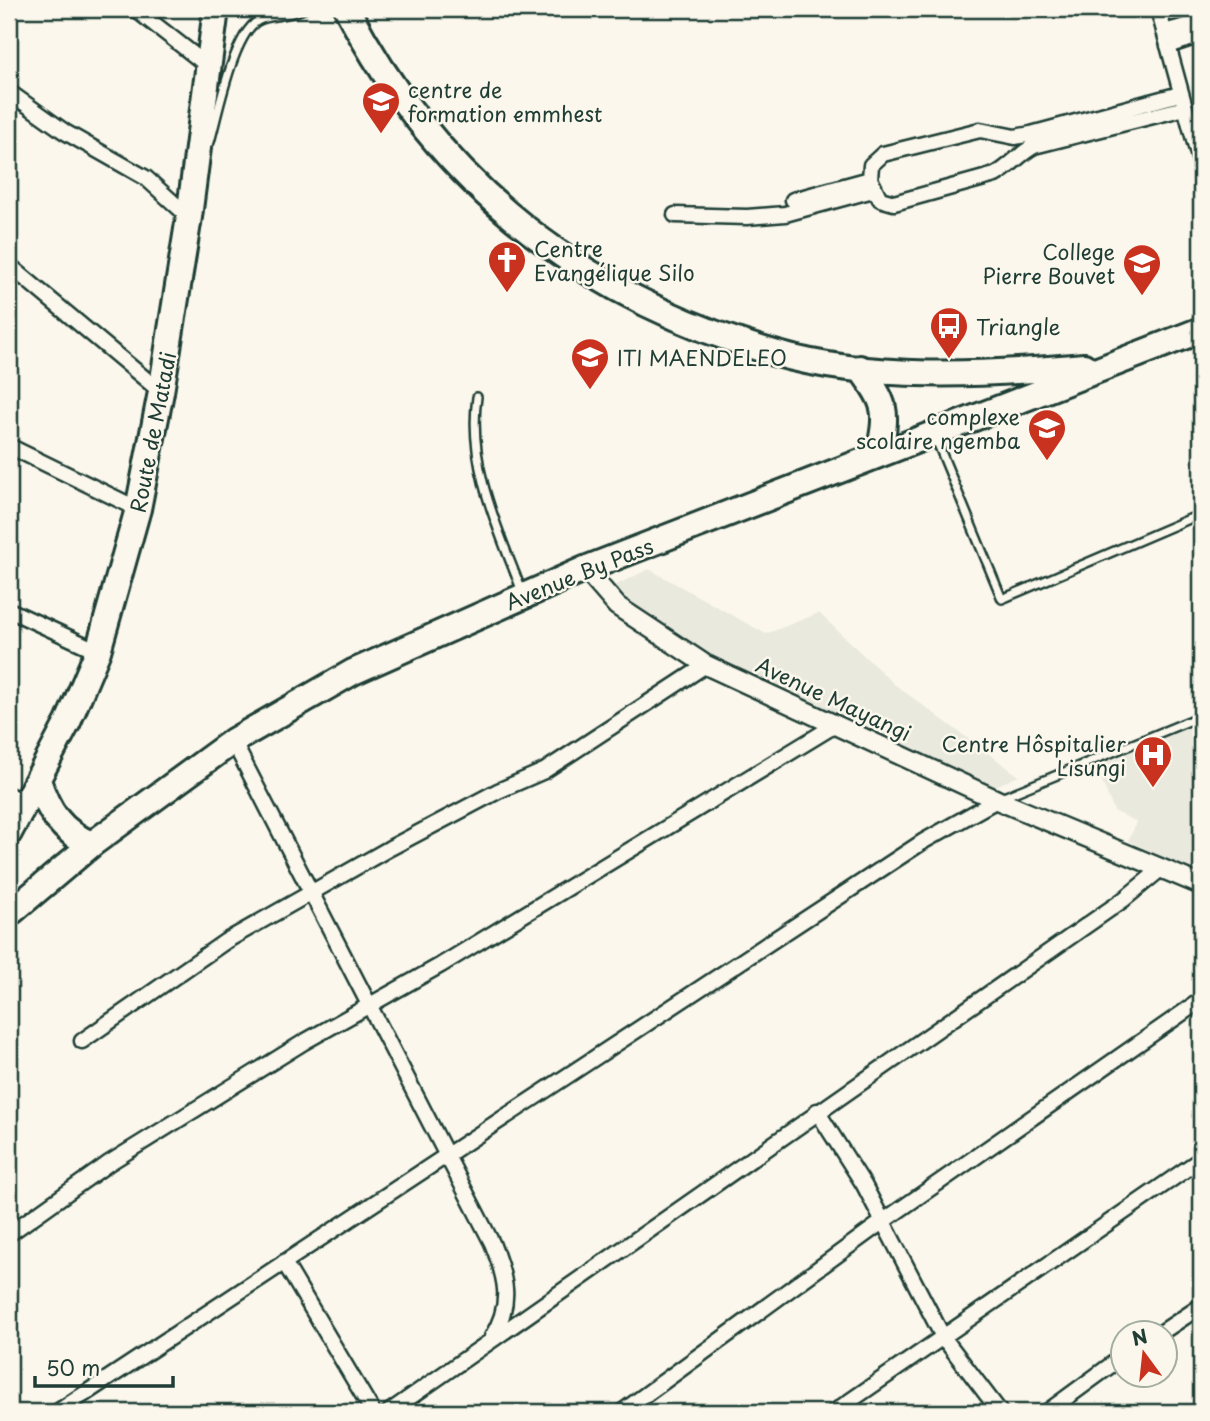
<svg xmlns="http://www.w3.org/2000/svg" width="1210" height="1421" font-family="'Playpen Sans',sans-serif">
  <rect width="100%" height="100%" fill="#fbf7ec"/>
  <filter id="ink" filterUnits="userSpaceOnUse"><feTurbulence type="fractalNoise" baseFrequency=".0143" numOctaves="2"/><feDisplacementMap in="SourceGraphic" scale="14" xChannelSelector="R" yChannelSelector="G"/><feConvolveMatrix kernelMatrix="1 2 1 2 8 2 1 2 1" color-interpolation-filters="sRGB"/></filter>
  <g filter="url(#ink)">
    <!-- built -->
    <path fill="#eae9de" d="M649,569L766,634L819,613L894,684L1019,776L993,787L710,659L612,587Z
      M1201,722V874L1128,841L1137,822L1114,811L1096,767Z"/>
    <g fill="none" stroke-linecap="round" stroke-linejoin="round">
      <defs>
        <path id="service" d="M210,142C218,115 234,27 262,19C277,14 285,17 304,9
          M477,397C467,465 499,531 523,594
          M935,437L1002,599L1201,514
          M1001,798L1201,716"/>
        <path id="minor" d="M135,9L208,66
          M1158,9L1201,165
          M1164,32L1201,22
          M1168,46L1201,35
          M9,92L65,132L146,178L189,217
          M1180,94L1031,134L1015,137L980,130L883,154L871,165L870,179L880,199L894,203L995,175C1010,167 1019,154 1034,146L1185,108
          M793,200L870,179
          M675,215L747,217L785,214L873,190
          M9,265L161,392
          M9,446L138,509
          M9,610L98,651
          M233,741L492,1243C506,1278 513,1303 492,1337
          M9,795L25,804
          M82,1041L226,941L390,848L498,791L544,771L706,665
          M817,1111L864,1185L943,1337L1000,1412
          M9,1234L109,1163L304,1042L441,965L837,724
          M284,1262L373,1412
          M1159,1334L1201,1306
          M57,1412L924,841L997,800
          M389,1412L1123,900L1162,868
          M622,1412L882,1222L1201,1000
          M834,1412L1201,1159
          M1047,1412L1122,1357"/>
        <path id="tertiary" d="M585,569L617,606L706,665L997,800L1201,885"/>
        <path id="trunk" d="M347,9C439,186 583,297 774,353C870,381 985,375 1084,366
          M860,368C887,405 888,409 879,454
          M38,780C48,811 61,832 92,844
          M9,833L68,722L98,651L138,509L161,392L189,217L216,9
          M9,914L92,844L233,741L353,672L585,569L1201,330"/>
      </defs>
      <!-- service casing -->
      <use href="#service" stroke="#1f3d34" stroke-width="12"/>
      <!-- minor casing -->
      <use href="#minor" stroke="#1f3d34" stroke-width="19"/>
      <!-- tertiary casing -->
      <use href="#tertiary" stroke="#1f3d34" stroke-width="23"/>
      <!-- trunk casing -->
      <use href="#trunk" stroke="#1f3d34" stroke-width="30"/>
      <!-- service -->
      <use href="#service" stroke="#fbf7ec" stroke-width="7"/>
      <!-- minor -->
      <use href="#minor" stroke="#fbf7ec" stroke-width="14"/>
      <!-- tertiary -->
      <use href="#tertiary" stroke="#fbf7ec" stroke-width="18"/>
      <!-- trunk -->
      <use href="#trunk" stroke="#fbf7ec" stroke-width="24"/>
    </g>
  </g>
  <!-- icons -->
  <defs>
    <symbol id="school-pin" viewBox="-11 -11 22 30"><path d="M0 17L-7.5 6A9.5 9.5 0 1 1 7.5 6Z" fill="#c8321e" stroke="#fbf7ec"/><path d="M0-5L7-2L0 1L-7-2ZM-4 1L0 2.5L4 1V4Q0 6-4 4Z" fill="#fff"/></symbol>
    <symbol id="church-pin" viewBox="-11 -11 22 30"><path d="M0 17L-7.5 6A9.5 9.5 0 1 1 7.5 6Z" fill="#c8321e" stroke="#fbf7ec"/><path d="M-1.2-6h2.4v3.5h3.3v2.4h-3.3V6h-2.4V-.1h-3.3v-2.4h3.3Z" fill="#fff"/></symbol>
    <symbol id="bus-pin" viewBox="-11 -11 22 30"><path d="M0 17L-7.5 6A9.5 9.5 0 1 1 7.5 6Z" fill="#c8321e" stroke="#fbf7ec"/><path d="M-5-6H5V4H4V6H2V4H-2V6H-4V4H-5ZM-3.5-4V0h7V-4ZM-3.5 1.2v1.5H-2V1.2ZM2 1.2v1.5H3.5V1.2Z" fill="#fff"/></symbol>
    <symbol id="hospital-pin" viewBox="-11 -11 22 30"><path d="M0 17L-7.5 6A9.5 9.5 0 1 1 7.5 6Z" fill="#c8321e" stroke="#fbf7ec"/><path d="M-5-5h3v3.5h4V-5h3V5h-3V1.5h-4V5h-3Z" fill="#fff"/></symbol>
  </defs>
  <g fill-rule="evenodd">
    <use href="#school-pin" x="359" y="79" width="44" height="60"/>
    <use href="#church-pin" x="485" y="238" width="44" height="60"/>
    <use href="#school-pin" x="1120" y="241" width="44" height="60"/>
    <use href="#bus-pin" x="927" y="304" width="44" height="60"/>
    <use href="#school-pin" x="568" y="335" width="44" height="60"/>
    <use href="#school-pin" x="1025" y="406" width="44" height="60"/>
    <use href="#hospital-pin" x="1131" y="733" width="44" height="60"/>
  </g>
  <g text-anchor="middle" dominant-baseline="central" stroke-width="5" stroke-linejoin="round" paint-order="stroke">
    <!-- poi labels -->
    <g font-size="21" fill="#1f3d34" stroke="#fbf7ec" text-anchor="start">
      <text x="408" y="89">centre de<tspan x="408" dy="24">formation emmhest</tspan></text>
      <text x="534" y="248">Centre<tspan x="534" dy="24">Evangélique Silo</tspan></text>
      <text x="1115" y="251" text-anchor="end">College<tspan x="1115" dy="24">Pierre Bouvet</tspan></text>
      <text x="976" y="326">Triangle</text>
      <text x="617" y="357">ITI MAENDELEO</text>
      <text x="1020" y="416" text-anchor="end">complexe<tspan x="1020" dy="24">scolaire ngemba</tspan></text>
      <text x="1126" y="743" text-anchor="end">Centre Hôspitalier<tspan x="1126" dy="24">Lisungi</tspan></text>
    </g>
    <!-- street labels -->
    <g font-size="21" fill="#1f3d34" stroke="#fbf7ec">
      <text transform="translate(152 432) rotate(-79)">Route de Matadi</text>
      <text transform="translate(579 573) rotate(-22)">Avenue By Pass</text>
      <text transform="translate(834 698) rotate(25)">Avenue Mayangi</text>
    </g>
  </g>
  <!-- margin -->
  <rect width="1210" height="1421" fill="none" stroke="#fbf7ec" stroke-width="35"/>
  <rect x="18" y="18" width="1175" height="1386" fill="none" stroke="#1f3d34" stroke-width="2.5" filter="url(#ink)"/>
  <!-- north arrow -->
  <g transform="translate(1144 1354) rotate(345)"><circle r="33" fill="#fbf7ec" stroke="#a3ada2" stroke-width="2"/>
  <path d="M0-5L12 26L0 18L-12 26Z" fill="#c8321e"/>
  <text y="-10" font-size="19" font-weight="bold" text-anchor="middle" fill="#1f3d34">N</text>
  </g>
  <!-- scale -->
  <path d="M35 1376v10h138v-10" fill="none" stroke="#1f3d34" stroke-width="3.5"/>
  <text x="46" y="1376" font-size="21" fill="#1f3d34" stroke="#fbf7ec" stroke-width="5" paint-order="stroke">50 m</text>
</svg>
